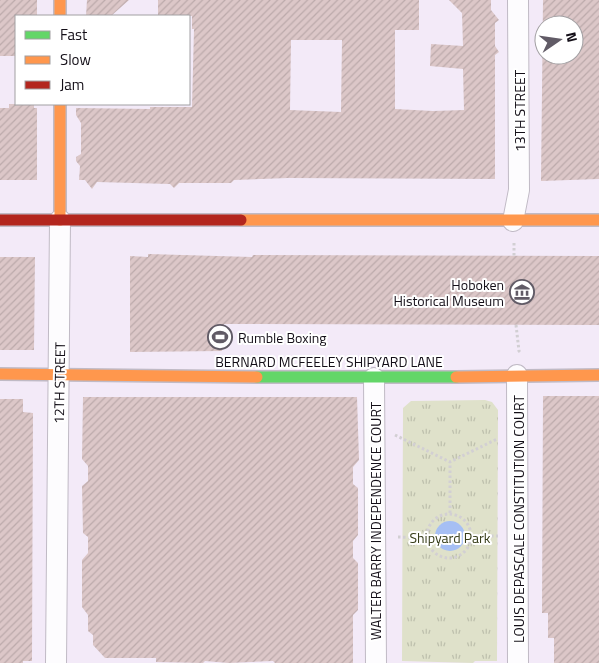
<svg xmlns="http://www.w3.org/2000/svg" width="599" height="663" font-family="'Titillium Web',sans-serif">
  <defs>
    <pattern id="grass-tufts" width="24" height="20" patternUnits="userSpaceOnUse" patternTransform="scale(1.25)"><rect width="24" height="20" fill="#dfe1ca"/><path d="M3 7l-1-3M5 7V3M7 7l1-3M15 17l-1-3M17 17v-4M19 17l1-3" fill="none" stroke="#bec0ad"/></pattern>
    <pattern id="building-hatch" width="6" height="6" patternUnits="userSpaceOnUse" patternTransform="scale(1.25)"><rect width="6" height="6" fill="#dcc7c8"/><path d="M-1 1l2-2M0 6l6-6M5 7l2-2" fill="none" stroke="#bcaaab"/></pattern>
  </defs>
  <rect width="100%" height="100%" fill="#f3eaf8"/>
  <!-- grass -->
  <path fill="url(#grass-tufts)" d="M485,400L492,402L498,410L497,661H475L473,663L402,661L403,408L411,401Z"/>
  <!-- water -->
  <path fill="#a6bff4" d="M435 536a15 15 0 1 1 30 0a15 15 0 1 1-30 0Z"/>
  <!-- building -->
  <path fill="url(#building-hatch)" fill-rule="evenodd" d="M0,0H37V16H16V56H0Z
    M87,0H129L111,16H86Z
    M158,0H419V30H395V109L433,111L464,110L463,69L430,66L431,44L463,46L462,13L449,0H491V10L499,20L495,23V46L499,52L495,55V179L288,178L234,180L231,183H179L174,188L170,184L97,182L92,189L85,180H79L80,166L76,161V157L81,154V123L76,115V108L150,109V107H192L194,29H192V16H158ZM291,40H342L341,112L290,110Z
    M543,0H599V179L541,181ZM544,25H574V55H544Z
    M9,104H34V108H37V180H0V108H9Z
    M148,254L252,257L253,255L599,256V325L224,324L222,351L130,352V256L148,257Z
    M0,257H35L34,350H0Z
    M543,396H599V663H554V638H548V613H542Z
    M83,397H357L359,460L353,467V484L358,488V535L353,541V558L358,563V610L353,615V663H275L273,661L229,663L205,661L203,663L156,662V658H105L93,645V635L88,631V615L82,607V560L88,553V537L83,533L82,486L88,481V466L82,459Z
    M0,399H23V412L33,413L32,661H23V663H0Z"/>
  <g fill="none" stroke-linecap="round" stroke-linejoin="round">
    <defs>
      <path id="street" d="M513,221L519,190L518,0
        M517,375L518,663
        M374,378L376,663
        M56,663L60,220"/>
      <path id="fast" d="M257,377H456"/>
      <path id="slow" d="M60,0V16
        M60,104V220
        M241,220H599
        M0,374L257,377
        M456,377L599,375"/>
      <path id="jam" d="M0,220H241"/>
    </defs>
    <!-- street casing -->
    <use href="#street" stroke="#c0bac5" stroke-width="22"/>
    <!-- fast casing -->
    <use href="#fast" stroke="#c0bac5" stroke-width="14"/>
    <!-- slow casing -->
    <use href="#slow" stroke="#c0bac5" stroke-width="14"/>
    <!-- jam casing -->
    <use href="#jam" stroke="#c0bac5" stroke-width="14"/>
    <!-- path -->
    <path stroke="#d2cfd3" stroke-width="3" stroke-dasharray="2.5 2.5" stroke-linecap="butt" d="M514,243V256
      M516,325L519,351L521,353
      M395,435L450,462L497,439
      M450,513V462
      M427 536a22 22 0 1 1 44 0a22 22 0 1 1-44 0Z
      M471,536H498
      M398,537L426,538"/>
    <!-- street -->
    <use href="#street" stroke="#fdfcfe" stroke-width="20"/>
    <!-- fast -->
    <use href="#fast" stroke="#63d668" stroke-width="11"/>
    <!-- slow -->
    <use href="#slow" stroke="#ff974d" stroke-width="11"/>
    <!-- jam -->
    <use href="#jam" stroke="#b3261e" stroke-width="11"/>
  </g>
  <!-- icons -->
  <defs>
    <symbol id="museum-ring" viewBox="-11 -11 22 22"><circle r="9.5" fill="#fff" stroke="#615b66" stroke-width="1.5"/><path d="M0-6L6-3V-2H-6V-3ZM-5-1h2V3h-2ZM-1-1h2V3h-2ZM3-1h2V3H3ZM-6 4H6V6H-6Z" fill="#615b66"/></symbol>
    <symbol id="stadium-ring" viewBox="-11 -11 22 22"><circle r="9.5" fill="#fff" stroke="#615b66" stroke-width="1.5"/><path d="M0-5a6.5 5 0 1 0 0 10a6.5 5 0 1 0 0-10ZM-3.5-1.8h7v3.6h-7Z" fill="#615b66"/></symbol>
  </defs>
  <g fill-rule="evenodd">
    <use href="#museum-ring" x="508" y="278" width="28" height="28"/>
    <use href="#stadium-ring" x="206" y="323" width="28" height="28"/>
  </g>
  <g text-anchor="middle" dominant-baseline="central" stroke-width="4" stroke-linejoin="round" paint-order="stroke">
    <!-- street labels -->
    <g font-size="14" fill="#130e17" stroke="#fff">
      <text transform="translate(519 111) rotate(-90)">13TH STREET</text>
      <text x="329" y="361">BERNARD MCFEELEY SHIPYARD LANE</text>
      <text transform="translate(59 383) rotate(-89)">12TH STREET</text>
      <text transform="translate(518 519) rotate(-90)">LOUIS DEPASCALE CONSTITUTION COURT</text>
      <text transform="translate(375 521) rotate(-90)">WALTER BARRY INDEPENDENCE COURT</text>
    </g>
    <!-- poi labels -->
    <g font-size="14" fill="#130e17" stroke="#fff" text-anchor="end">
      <text x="504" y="284">Hoboken<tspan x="504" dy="16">Historical Museum</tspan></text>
      <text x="238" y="337" text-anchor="start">Rumble Boxing</text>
    </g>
    <!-- park labels -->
    <g font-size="14" fill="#373d19" stroke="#fff">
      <text x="450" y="537">Shipyard Park</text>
    </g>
  </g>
  <!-- legend -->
  <rect x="15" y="15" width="175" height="90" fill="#ffffff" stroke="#a19fa2"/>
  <rect x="25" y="31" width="25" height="8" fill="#63d668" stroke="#a19fa2"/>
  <text x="60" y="40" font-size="15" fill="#130e17">Fast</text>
  <rect x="25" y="56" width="25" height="8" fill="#ff974d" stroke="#a19fa2"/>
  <text x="60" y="65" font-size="15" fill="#130e17">Slow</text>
  <rect x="25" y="81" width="25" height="8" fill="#b3261e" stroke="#a19fa2"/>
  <text x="60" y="90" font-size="15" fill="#130e17">Jam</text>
  <!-- north arrow -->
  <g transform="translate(559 40) rotate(77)"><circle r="24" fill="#ffffff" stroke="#a19fa2"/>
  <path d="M0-4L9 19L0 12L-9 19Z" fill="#615b66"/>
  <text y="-8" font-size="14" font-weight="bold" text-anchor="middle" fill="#130e17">N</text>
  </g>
</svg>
